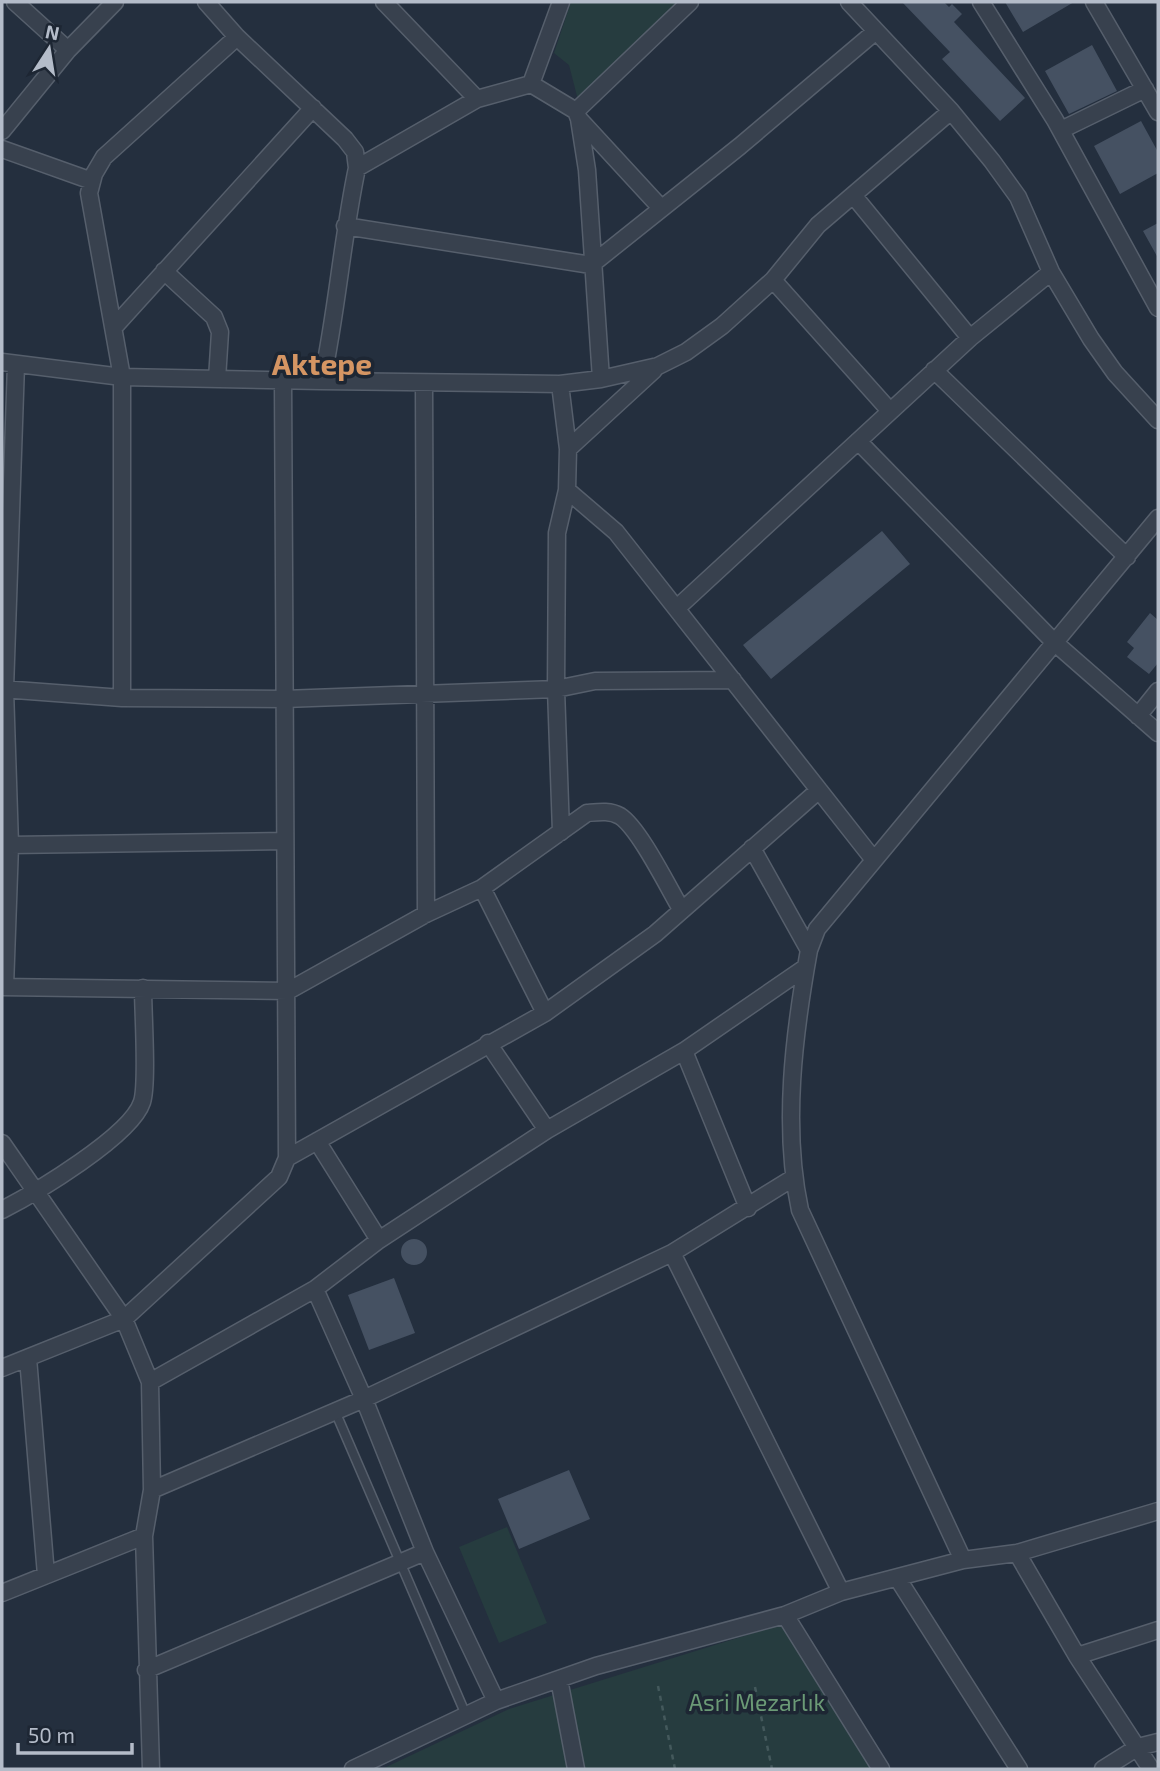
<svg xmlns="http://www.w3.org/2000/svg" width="1160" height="1771" font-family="'Exo 2',sans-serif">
  <rect width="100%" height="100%" fill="#242f3e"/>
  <!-- green -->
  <path fill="#263c3f" d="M571,2H680L578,100L569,65L554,53Z
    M507,1527L547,1623L499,1643L459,1547Z
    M789,1622L881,1769H382L509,1709Z"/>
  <!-- building -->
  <path fill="#455162" d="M902,2H944L949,7L952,4L962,14L954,22L1025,98L1000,121L942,59L950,52Z
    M1005,2H1074L1023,32Z
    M1092,45L1117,91L1069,114L1045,71Z
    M1141,121L1158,152V173L1120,194L1094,146Z
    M1158,223V258L1143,231Z
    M882,531L910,564L771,679L743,645Z
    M1150,613L1158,620V663L1149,674L1127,657L1134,648L1127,642Z
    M401 1252a13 13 0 1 1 26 0a13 13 0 1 1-26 0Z
    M394,1278L415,1333L369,1350L348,1295Z
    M569,1470L590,1519L519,1549L498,1499Z"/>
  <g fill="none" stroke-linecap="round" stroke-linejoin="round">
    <defs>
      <path id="service" d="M335,1411L466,1715"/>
      <path id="minor" d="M15,2L68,50
        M206,2L237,37L345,139L355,152L357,168
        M384,2L477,99
        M849,2L951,111L992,161L1018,197L1051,272L1091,339L1115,373L1158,420
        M981,2L1055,120L1158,308
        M1094,2L1158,112
        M576,111L690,2
        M579,119L661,208
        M1061,130L1145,89
        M2,131L68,50L115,2
        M2,149L92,181
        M853,195L970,338
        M345,226L591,265L740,146L876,31
        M164,271L214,317L220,332L217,379
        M773,280L890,411
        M115,326L313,108
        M2,362L122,377L322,381C337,311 342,239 357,168L477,99L531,84L561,2
        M934,370L1127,557
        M601,379L658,366L686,352L722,326L773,280L818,225L951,111
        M322,381L560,384L601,379L587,170L579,119L576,111L531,84
        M424,384L426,914
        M560,384L568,449L567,490L616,532L874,860
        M858,441L1054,642L1158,733
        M568,449L654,370
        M677,608L970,338L1051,272
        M2,689L122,698L284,699L556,689L595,681L733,680
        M122,698V377L89,193L94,174L104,157L237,37
        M1138,716L1158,691
        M561,832L556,689L557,533L567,490
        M10,845L285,841
        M752,848L809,950
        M482,888L545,1013
        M2,987L288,991L426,914L482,888L587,813C598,812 610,810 620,816C639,828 668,887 681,909
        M5,987L10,845L5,689L16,364
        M488,1043L547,1130
        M684,1051L748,1208
        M317,1141L379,1240
        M2,1143L124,1319L150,1382L152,1490L144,1536L151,1769
        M287,1158L545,1013L655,934L819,790
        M2,1210C35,1193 131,1136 142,1102C148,1084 143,1013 143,988
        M672,1253L841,1592
        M315,1289L364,1399L425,1552L496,1701
        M28,1358L46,1575
        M2,1368L124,1319L279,1177L287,1158L283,380
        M150,1382L315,1289L379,1240L547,1130L684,1051L806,967
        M152,1490L364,1399L672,1253L793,1178
        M1017,1553L1077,1656L1151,1769
        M963,1560L1017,1553L1158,1511
        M898,1579L1019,1769
        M2,1593L144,1536
        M785,1615L881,1769
        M1077,1656L1158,1630
        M146,1670L425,1552
        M559,1679L576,1769
        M353,1769L496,1701L596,1666L785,1615L841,1592L963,1560L800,1210C782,1127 794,1033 809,950L817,929L1158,518
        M1103,1769L1138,1747L1158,1742"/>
    </defs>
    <!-- service casing -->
    <use href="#service" stroke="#565f6c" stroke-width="11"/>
    <!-- minor casing -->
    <use href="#minor" stroke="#565f6c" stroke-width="19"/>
    <!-- path -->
    <path stroke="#44595c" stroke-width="2.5" stroke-dasharray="5 5" stroke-linecap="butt" d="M658,1686L675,1769
      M755,1687L772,1769"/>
    <!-- service -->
    <use href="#service" stroke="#38414e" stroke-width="8"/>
    <!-- minor -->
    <use href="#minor" stroke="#38414e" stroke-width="16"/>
  </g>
  <g text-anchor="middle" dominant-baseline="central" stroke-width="7" stroke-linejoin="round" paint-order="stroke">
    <!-- park labels -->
    <g font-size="23" fill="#6b9a76" stroke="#1d2633">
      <text x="757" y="1702">Asri Mezarlık</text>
    </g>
    <!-- district labels -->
    <g font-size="30" font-weight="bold" fill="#d59563" stroke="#1d2633">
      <text x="322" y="363">Aktepe</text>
    </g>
  </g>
  <!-- border -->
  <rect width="1160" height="1771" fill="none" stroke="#b4bcc9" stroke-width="7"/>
  <!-- north arrow -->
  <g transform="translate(49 49) rotate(12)" stroke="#1d2633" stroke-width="5" paint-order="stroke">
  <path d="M0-5L12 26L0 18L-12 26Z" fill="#b4bcc9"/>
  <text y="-10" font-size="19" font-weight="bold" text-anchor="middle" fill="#b4bcc9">N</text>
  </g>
  <!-- scale -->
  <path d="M18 1743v10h114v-10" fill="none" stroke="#b4bcc9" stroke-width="3.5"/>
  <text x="28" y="1743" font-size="21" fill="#b4bcc9" stroke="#1d2633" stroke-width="5" paint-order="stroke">50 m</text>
</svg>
